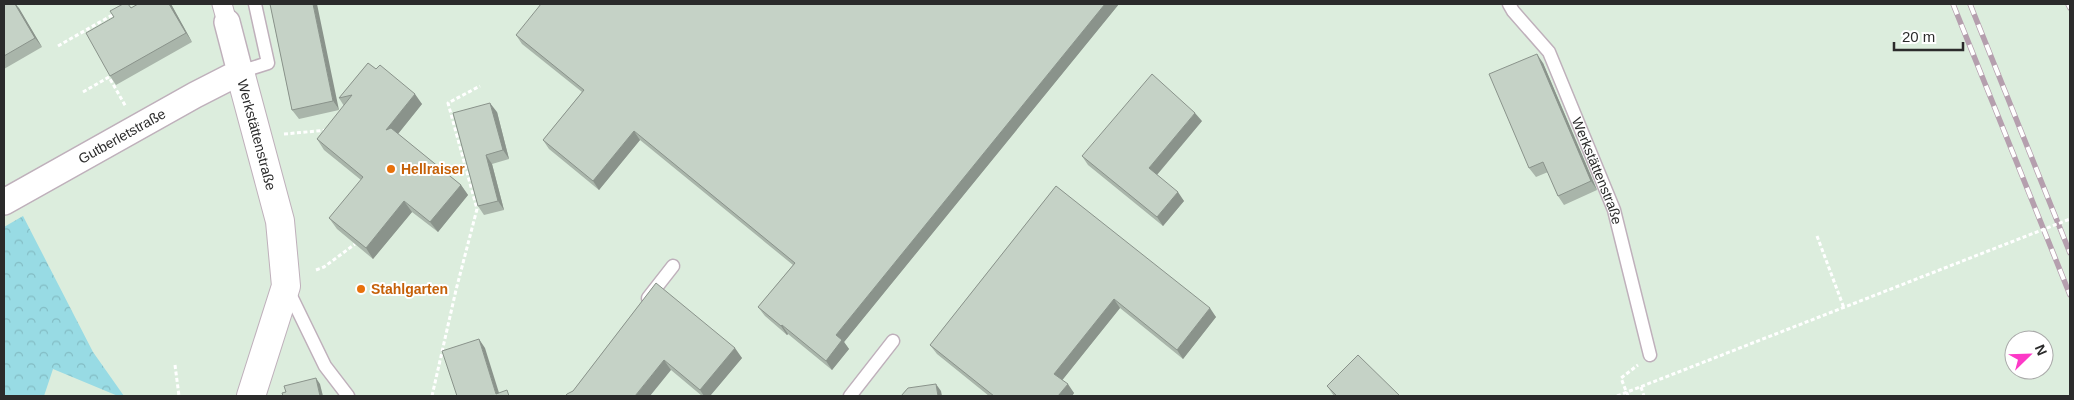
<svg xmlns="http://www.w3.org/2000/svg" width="2074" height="400" font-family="Helvetica,sans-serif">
  <defs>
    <pattern id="forest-crowns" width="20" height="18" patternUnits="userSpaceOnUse" patternTransform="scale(1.25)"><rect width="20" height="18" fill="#98dbe4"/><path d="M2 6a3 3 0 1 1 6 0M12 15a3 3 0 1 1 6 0" fill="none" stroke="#83bcc4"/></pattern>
  </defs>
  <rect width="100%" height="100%" fill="#dceddd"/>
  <!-- forest -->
  <path fill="url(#forest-crowns)" d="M23,216L93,352L124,396H118L53,369L44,396H4V227Z"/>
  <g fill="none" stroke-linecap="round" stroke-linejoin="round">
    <defs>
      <g id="service">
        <path id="s1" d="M1509,4L1513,11L1549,52L1614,210L1650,355"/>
        <path d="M240,72L268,63L255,4"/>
        <path d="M288,290L325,366L348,396"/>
        <path d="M648,298L673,266"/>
        <path d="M850,396L893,341"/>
      </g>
      <path id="pedestrian" d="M222,4L227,22"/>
      <g id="minor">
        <path id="s2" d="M4,202L195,95L240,72L227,22"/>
      </g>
      <g id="tertiary">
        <path id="s3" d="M240,72L280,221L286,286L251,396"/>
      </g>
    </defs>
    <!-- service casing -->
    <use href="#service" stroke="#bfb0bb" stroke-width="15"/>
    <!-- pedestrian casing -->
    <use href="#pedestrian" stroke="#bfb0bb" stroke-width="21"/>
    <!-- minor casing -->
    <use href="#minor" stroke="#bfb0bb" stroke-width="28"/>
    <!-- tertiary casing -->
    <use href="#tertiary" stroke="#bfb0bb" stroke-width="30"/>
    <!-- path -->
    <path stroke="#fff" stroke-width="3" stroke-dasharray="4 2.5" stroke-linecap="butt" d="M58,46L114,14
      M83,92L109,77L126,107
      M284,134L328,130
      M1817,236L1844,308
      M316,270L324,267L355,244
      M175,365L179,396
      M1641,387L1644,396
      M432,396L456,290L477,209L448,103L480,86
      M1628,396L1621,378L1638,365"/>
    <!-- service -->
    <use href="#service" stroke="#fff" stroke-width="12"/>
    <!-- pedestrian -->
    <use href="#pedestrian" stroke="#fff" stroke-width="19"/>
    <!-- minor -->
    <use href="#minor" stroke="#fff" stroke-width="25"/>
    <!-- tertiary -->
    <use href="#tertiary" stroke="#fff" stroke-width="28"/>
    <defs>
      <path id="rail" d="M1953,4L2070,295
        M1970,4L2070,253
        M2068,4L2070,8"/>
    </defs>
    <!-- rail casing -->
    <use href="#rail" stroke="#b59fae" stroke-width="5.5"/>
    <!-- rail -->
    <use href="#rail" stroke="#fff" stroke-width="4" stroke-dasharray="11" stroke-linecap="butt"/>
    <!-- path-bridge -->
    <path stroke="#fff" stroke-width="3" stroke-dasharray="4 2.5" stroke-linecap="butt" d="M1617,396L2070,219"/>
  </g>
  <!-- wall -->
  <path fill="#a9b5aa" d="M5,4H16L42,47L4,69V5Z
    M138,4H171L192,42L116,85L110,76L131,8Z
    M270,4L339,110L299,119L292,110Z
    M1119,4L844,342L849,349L832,370L788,334L787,335L765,316L758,307L793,265L640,140L599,190L549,149L543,140L582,92L522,44L516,35Z
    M368,63L422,104L398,134L461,185L468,195L438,232L412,212L373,259L337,229L329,218L361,180L324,150L317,139L344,106L339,98Z
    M1543,63L1597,190L1564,205L1558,196L1548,172L1536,177L1529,168Z
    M497,112L509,159L492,164L504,210L484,215L478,206L453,113Z
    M1202,121L1157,175L1184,201L1163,226L1088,165L1082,156Z
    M1056,186L1216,317L1183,359L1120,308L1062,380L1074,393L1072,396H989L937,354L930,345Z
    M656,283L742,358L710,396H702L671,370L573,391Z
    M1327,386L1400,396H1334Z"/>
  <!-- shaded-wall -->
  <path fill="#8a938b" d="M15,4L19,8L42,47L35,38Z
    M169,4H171L192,42L186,33Z
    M313,4H317L339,110L333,101Z
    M1105,4H1119L844,342L849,349L832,370L826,361L836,335Z
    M1537,54L1543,63L1597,190L1591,181Z
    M415,94L422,104L393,140L386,130Z
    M490,103L497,112L509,159L503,150Z
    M1195,113L1202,121L1155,177L1149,168Z
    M634,131L640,140L599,190L593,181Z
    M486,155L492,164L504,210L498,201Z
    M461,185L468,195L438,232L430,222Z
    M1178,192L1184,201L1163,226L1157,217Z
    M404,201L412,212L373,259L366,248Z
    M1114,299L1120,308L1060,383L1054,374Z
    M1210,308L1216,317L1183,359L1177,350Z
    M782,325L788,334L787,335L781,326Z
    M479,339L485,348L500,396L496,394Z
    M735,348L742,358L710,396H704L700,390Z
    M664,360L671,370L650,396H635Z
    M316,378L320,384L323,396H320Z
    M936,384L941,391L942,396H938Z
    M1068,384L1074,393L1072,396H1058Z"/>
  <!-- building -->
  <path fill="#c5d2c6" stroke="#8a938b" d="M5,4H15L35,38L4,56V5Z
    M123,4H128L131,8L138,4H169L186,33L110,76L86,33L114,17L110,11Z
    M270,4H313L333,101L292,110Z
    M541,4H1105L836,335L842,340L826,361L782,325L781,326L758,307L795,263L634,131L593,181L543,140L584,90L516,35Z
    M1537,54L1591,181L1558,196L1543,162L1529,168L1489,74Z
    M368,63L376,69L380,65L415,94L386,130L391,128L461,185L430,222L404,201L366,248L329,218L363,177L317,139L352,95L339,98Z
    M1152,74L1195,113L1149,168L1178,192L1157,217L1082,156Z
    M490,103L503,150L486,155L498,201L478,206L453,113Z
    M1056,186L1210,308L1177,350L1114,299L1054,374L1068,384L1058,396H994L930,345Z
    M656,283L735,348L700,390L664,360L635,396H565L567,394L573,391Z
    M479,339L496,394L507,390L509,396H457L442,351Z
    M1358,355L1400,396H1337L1327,386Z
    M316,378L320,396H283L282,393L286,392L284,386Z
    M936,384L938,396H901L908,388Z"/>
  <!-- markers -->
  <g fill="#e8710a" stroke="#fff" stroke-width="2">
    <circle cx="391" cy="169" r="5"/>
    <circle cx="361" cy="289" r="5"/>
  </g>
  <g text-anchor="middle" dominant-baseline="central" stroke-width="4" stroke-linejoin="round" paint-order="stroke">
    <!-- street labels -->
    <g font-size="14" fill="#2b2b2b" stroke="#fff">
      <text stroke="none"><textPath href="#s3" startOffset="65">Werkstättenstraße</textPath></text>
      <text stroke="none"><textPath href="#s2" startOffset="135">Gutberletstraße</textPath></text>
      <text stroke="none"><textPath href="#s1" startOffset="191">Werkstättenstraße</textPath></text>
    </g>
    <!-- food labels -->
    <g font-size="14" font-weight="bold" fill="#c56008" stroke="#fff" text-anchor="start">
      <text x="401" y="169">Hellraiser</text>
      <text x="371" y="289">Stahlgarten</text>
    </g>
  </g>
  <!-- border -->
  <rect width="2074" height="400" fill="none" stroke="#2b2b2b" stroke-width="10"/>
  <!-- north arrow -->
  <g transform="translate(2029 355) rotate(67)"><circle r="24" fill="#ffffff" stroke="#aaaaaa"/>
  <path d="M0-4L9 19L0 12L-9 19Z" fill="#fd39c7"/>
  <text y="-8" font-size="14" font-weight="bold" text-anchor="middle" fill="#2b2b2b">N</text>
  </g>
  <!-- scale -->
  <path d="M1894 42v8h69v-8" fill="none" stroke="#2b2b2b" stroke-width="2.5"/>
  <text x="1902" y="42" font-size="15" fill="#2b2b2b" stroke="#ffffff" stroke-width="4" paint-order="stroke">20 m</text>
</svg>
